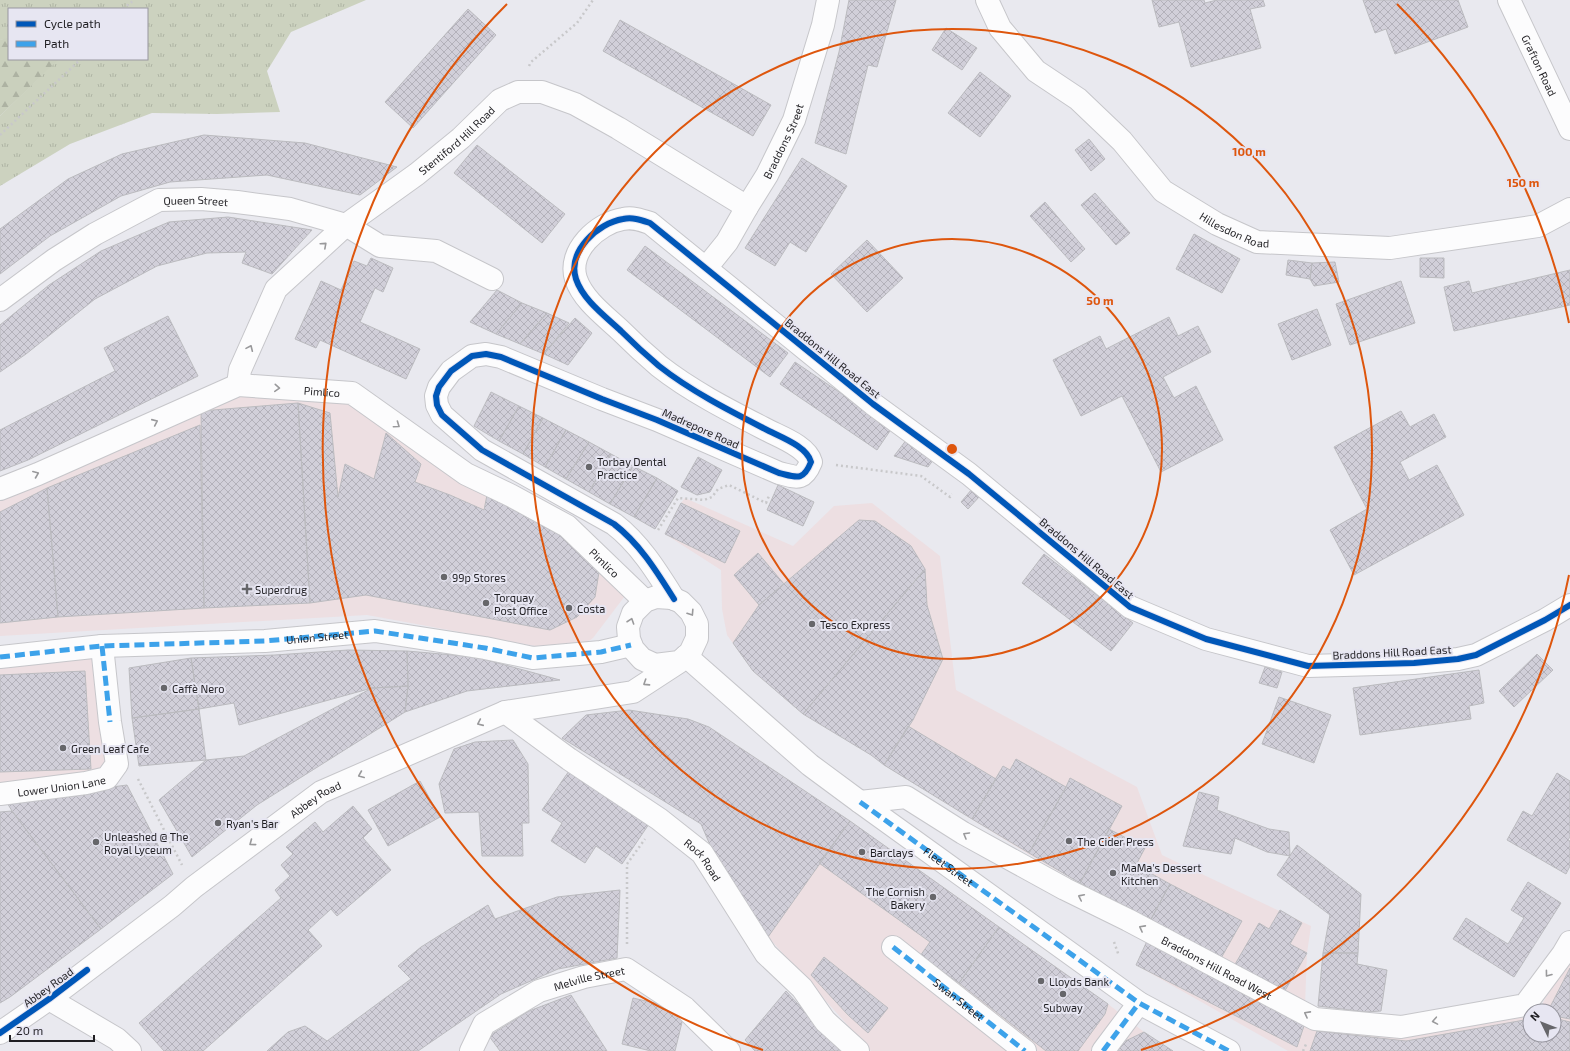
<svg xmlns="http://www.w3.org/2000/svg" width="1570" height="1051" font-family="'Exo 2',sans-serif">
  <defs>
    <pattern id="grass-tufts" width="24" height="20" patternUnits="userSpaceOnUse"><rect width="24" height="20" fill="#ccd2bf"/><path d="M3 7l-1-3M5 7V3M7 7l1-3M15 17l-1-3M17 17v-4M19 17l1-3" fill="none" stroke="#afb4a4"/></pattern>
    <pattern id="forest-firs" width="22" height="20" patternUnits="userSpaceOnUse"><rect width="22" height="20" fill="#cad0bd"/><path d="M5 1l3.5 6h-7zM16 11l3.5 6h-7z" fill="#adb2a2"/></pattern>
    <pattern id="building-cross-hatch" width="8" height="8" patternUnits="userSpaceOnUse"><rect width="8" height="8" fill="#d1cfd9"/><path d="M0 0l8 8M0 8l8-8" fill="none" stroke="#b3b1ba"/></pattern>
  </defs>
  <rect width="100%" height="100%" fill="#e9e9ef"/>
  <!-- commercial -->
  <path fill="#eddfe2" d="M238,385L352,393L510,495L631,588L593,638L581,647H541L367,615L0,636V498Z
    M685,498L793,546L834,506L872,503L940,556L956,690L1137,787L1162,855L1311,926L1307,953L1305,1005L1038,860L884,765L871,755L803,714L753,671L727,635L722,609L721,570L665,534L681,503Z
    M102,646L117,764L0,794V657Z
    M586,715L709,727L850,821L1108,1004L1153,1039L1173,1051H871L768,937L710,845L701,824L562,738Z
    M1147,941L1311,1023L1530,1012V1035H1554V1011H1533L1539,1010L1570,953V1051H1288L1136,965Z"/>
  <!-- grass -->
  <path fill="url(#grass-tufts)" d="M0,0H366L291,32L267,71L280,112L217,114L152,113L70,144L0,186V116L57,60L56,59H147V9H9V39L0,40Z"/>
  <!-- forest -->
  <path fill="url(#forest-firs)" d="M7,38L9,39V59L58,60L0,116V40Z"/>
  <!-- building -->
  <path fill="url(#building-cross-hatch)" stroke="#bbbbbf" d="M849,0H896L877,67L868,65L846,154L815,143L839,52Z
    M1152,0H1204L1205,3L1217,0H1263L1265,6L1250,9L1261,48L1191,67L1179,22L1159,27Z
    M1363,0H1458L1468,27L1395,54L1386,29L1375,33Z
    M468,9L496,35L413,128L385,102Z
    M620,20L771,105L753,136L603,51Z
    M946,28L977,48L962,70L932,50Z
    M980,72L1011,96L980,137L948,113Z
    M204,135L305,143L397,167L360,195L267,175L170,182L121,196L50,236L0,274V229L68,179L122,154Z
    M1089,139L1105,159L1091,171L1075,150Z
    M477,145L565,214L542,243L454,173Z
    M802,158L847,186L806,252L790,242L775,266L745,248Z
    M1095,193L1130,233L1116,245L1081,205Z
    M1045,202L1085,249L1071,262L1030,216Z
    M228,217L312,230L272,274L242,263L246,252L207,253L157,266L95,299L26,354L0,372V325L49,285L101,251L169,222Z
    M1194,234L1240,259L1222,293L1176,269Z
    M867,240L903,278L867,312L831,274Z
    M645,246L788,353L770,377L627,270Z
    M371,258L393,268L383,292L375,288L360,322L420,349L406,379L320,340L316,348L295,339L321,281L341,290L354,261L367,266Z
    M1420,258H1444V278L1420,277Z
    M1288,260L1312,263L1310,279L1286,275Z
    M1335,262L1339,282L1314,286L1310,279L1312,263Z
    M1570,270V305L1454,331L1444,287L1469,281L1472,293Z
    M1401,281L1415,323L1350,345L1336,304Z
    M497,290L522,303L496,334L470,322Z
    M522,303L547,313L520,344L496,334Z
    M1317,309L1331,345L1292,360L1278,324Z
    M547,313L569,323L544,354L520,344Z
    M168,316L198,376L28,460L0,471V430L115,371L104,348Z
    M1169,317L1178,336L1198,326L1211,352L1163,377L1174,398L1196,386L1223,440L1161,472L1122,396L1081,416L1053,360L1100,336L1106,349Z
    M575,318L592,333L568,365L544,354Z
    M795,362L892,428L877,450L780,384Z
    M491,392L519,406L499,441L474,426Z
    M298,403L330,413L338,497L345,464L374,479L386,433L421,464L415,482L450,495L484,510L487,495L567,539L590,558L599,572L595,597L577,617L550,630L366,595L310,603Z
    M298,403L310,603L204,608L201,411Z
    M519,406L543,418L523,454L499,441Z
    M1401,411L1410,427L1434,414L1446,437L1400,462L1409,480L1437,465L1464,515L1354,575L1330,530L1367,509L1334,447Z
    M543,418L566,430L545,467L523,454Z
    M200,425L204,608L58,617L47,488Z
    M566,430L589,442L566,479L545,467Z
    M907,439L934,459L928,467L894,456Z
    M589,442L611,454L589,492L566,479Z
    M611,454L633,466L610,504L589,492Z
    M698,457L722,470L710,492L697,495L681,487Z
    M633,466L657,478L634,517L610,504Z
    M657,478L678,491L655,529L634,517Z
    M778,485L814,502L803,526L767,510Z
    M47,488L58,617L0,623V512Z
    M972,489L980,496L968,509L961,502Z
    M681,503L740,531L725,563L665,534Z
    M859,520L875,521L911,546L925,569L803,714L753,671L733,643L759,605Z
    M758,553L784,584L759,605L734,575Z
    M1044,554L1133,623L1111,651L1022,583Z
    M925,569L927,605L943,659L913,720L884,765L871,755L803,714Z
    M348,650L407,651L408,686L372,688L239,725L234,703L199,709L191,658L275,655Z
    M407,651L476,657L560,680L467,691L405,712L408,686Z
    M1537,654L1553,670L1514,707L1499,691Z
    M191,658L199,709L132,718L129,668Z
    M1265,667L1282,672L1277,688L1259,683Z
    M1479,670L1484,703L1469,706L1471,719L1360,735L1353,688Z
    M85,671L91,769L0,772V675Z
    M408,686L405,712L257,805L192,857L159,800L206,760L244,756L372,688Z
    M1279,697L1331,715L1314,763L1262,744Z
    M199,709L206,760L139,766L132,718Z
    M629,710L688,719L709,727L850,821L768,937L710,845L701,824L562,738L586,715Z
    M908,726L996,779L972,819L884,765Z
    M513,740L528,764L529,823H522L523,856H482L479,812L445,813L439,784L454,749L475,742Z
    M1016,759L1066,787L1029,853L972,819L1003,766L1010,770Z
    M571,768L651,821L622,864L596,846L585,863L551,841L562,823L542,810Z
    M1557,773L1570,781V837L1568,840L1570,841V866L1566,874L1507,840L1523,811L1532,816Z
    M1070,778L1122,806L1080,883L1029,853L1066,787Z
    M420,781L440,817L388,846L368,810Z
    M127,785L173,874L101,929L12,811L6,801Z
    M1199,792L1219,797L1217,810L1269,829L1289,832L1290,856L1267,852L1235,838L1231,854L1183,846Z
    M353,806L372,829L363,838L391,870L337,916L331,909L308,930L322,946L203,1051H164L139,1023L281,898L275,890L290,876L281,865L293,854L286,847L315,822L323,832Z
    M12,811L101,929L10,997L0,1003V812Z
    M850,821L999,927L959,983L920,956L930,942L819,863Z
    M1109,829L1145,848L1136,865L1170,884L1150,921L1080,883Z
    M1297,845L1361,894L1358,953H1323L1330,915L1277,875Z
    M1528,882L1561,903L1514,977L1453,939L1466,918L1508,944L1524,918L1511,910Z
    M1170,884L1242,921L1220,960L1150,921Z
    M620,890L617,958L558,969L501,994L418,1051H267L288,1032L305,1026L327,1041L411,979L398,966L421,947L488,905L495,919L557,897Z
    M1280,910L1302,923L1290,944L1307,953L1283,994L1234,966L1259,923L1269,929Z
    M999,927L1108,1004L1105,1014L1078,1051H1046L959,983Z
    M1147,941L1306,1020L1297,1047L1136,965Z
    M1323,953H1358L1357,964L1387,970L1381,1011L1366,1012L1318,1006Z
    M824,957L888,1008L868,1033L848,1015L811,975Z
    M1570,968V1019L1554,1016V1011H1548Z
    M786,991L841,1051H755L745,1040Z
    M571,995L607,1051H500L489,1036L529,1011Z
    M633,998L685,1010L675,1051H651L622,1044Z
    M1554,1018L1570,1022V1051H1310L1317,1031L1406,1041L1530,1019V1035H1554Z
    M1144,1032L1173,1051H1107L1109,1049Z"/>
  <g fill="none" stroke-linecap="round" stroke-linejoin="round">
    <defs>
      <g id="minor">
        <path id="s1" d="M987,0L1000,28L1036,71L1078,99L1122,141L1163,191L1217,224L1257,242L1390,248L1538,226L1570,209"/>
        <path id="s2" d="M1509,0L1570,129"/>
        <path id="s3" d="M706,268L727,242L747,207L767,175L794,120L823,25L828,0"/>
        <path id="s4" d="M0,300L54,260L95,234L159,200L201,199L237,202L290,209L346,225L380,246L436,251L492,279"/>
        <path id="s5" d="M238,385L240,370L276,289L346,225L417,174L461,138L500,100L518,92H542L575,104L618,128L747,207"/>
        <path id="s6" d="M0,489L38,474L238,385L352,393L466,474L510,495L567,526L645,601"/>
        <path d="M674,599C657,572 640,544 614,524L482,450L442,415L437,405L436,396L439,387L451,371L472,356L486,354L501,357L602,399L657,420L779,473C796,477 803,482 811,462C807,447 783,438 769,431C732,412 692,392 659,366C646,355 633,343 621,331C605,316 583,300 576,279C567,251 598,223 623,219C633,217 641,220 650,223L873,404L969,474L1130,607L1206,639L1308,666L1414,663L1458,659L1476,655L1545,620L1570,605"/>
        <path id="s7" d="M686,656L810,765L860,802L1139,1003L1229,1051"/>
        <path d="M0,657L102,646L265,641L375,631L485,648L533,658L601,652L631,645"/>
        <path id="s8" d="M505,712L569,759L659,819L702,853L766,954L802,988L825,1021L858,1051"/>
        <path id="s9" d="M0,794L86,783L107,778L117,764L110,722L102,646"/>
        <path id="s10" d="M860,802L906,797L963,833L1065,889L1128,920L1315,1019L1401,1027L1525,1005L1563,954L1570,942"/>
        <path id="s11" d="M893,947L1025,1051"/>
        <path d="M49,999L117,1039L130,1051"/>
        <path id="s12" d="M0,1033L49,999L172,906L194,887L321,792L505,712L633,692L679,662L690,653L697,638V624L691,612L681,602L672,598L656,597L645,601L633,613L628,627L629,639L633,649L642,659L655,665L679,662"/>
        <path id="s13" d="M471,1051L484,1024L539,991L584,977L626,969L685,1008L729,1051"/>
        <path d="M1103,1051L1139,1003"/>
      </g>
    </defs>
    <!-- minor casing -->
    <use href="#minor" stroke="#c6c6ca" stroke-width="24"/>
    <!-- path -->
    <path stroke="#c8c8ca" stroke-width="2.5" stroke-dasharray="2 3" stroke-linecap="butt" d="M123,9L134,0
      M529,66L531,62L577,23L593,0
      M0,135L81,59
      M836,465L921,476L950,497L952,494
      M658,530L678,498L704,500L712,497L718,489L729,485L766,503L769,496
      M138,779L182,865
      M1114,942L1119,956
      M627,944V864L645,839
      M1303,1051L1307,1042"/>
    <!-- minor -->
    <use href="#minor" stroke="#fcfcfd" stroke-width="22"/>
    <!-- quiet -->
    <g stroke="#3da2ea" stroke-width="5" stroke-dasharray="10 5" stroke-linecap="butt">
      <path d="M102,646L110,722"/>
      <path id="s14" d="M0,657L102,646L265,641L375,631L485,648L533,658L601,652L631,645"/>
      <path d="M860,802L1139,1003L1229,1051"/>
      <path d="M893,947L1025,1051"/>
      <path d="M1103,1051L1139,1003"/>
    </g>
    <defs>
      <path id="cycleway" d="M674,599C657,572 640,544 614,524L482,450L442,415L437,405L436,396L439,387L451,371L472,356L486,354L501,357L602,399L657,420L779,473C796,477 803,482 811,462C807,447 783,438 769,431C732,412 692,392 659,366C646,355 633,343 621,331C605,316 583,300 576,279C567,251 598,223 623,219C633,217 641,220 650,223L873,404L969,474L1130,607L1206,639L1308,666L1414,663L1458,659L1476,655L1545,620L1570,605
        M0,1033L49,999L87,970"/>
    </defs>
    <!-- cycleway casing -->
    <use href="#cycleway" stroke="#e7e6f2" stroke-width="8"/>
    <!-- cycleway -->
    <use href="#cycleway" stroke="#0057b8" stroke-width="6"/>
  </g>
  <!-- one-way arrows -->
  <defs><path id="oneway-chevron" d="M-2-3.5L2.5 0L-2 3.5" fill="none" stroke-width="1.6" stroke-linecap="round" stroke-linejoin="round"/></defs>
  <g stroke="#99999b">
    <use href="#oneway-chevron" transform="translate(324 245) rotate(-42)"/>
    <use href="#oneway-chevron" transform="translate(250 348) rotate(-66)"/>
    <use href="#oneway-chevron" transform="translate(277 388) rotate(4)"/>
    <use href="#oneway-chevron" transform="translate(155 422) rotate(-24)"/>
    <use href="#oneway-chevron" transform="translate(397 425) rotate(35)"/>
    <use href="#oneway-chevron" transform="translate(36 474) rotate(-22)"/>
    <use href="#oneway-chevron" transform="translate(691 613) rotate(57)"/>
    <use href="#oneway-chevron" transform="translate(631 621) rotate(-71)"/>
    <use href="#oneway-chevron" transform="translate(646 683) rotate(147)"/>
    <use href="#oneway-chevron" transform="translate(480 723) rotate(156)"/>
    <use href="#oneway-chevron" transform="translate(361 775) rotate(157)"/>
    <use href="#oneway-chevron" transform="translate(966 835) rotate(-150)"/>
    <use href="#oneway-chevron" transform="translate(252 843) rotate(143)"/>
    <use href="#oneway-chevron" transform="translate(1081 897) rotate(-154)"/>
    <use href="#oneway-chevron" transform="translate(1142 928) rotate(-152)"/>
    <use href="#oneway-chevron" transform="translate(1548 974) rotate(127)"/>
    <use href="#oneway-chevron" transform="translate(1307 1014) rotate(-152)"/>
    <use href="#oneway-chevron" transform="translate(1435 1021) rotate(170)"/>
  </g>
  <!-- distance rings -->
  <g fill="none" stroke="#de560d" stroke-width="2">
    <circle cx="952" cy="449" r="210"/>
    <circle cx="952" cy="449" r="420"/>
    <path d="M1569 575A630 630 0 0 1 1141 1050M763 1050A630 630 0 0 1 507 4M1397 4A630 630 0 0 1 1569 323"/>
  </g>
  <!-- markers -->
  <g fill="#66666a" stroke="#e7e6f2" stroke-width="1.5">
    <circle cx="589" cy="467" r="4"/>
    <circle cx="444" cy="577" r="4"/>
    <path d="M245 583h4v4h4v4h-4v4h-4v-4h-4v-4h4z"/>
    <circle cx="486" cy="603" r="4"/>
    <circle cx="569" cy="608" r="4"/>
    <circle cx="812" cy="624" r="4"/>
    <circle cx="164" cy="688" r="4"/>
    <circle cx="63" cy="748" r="4"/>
    <circle cx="218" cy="823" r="4"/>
    <circle cx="1069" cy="841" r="4"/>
    <circle cx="96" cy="842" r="4"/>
    <circle cx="862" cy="852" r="4"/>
    <circle cx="1113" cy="873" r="4"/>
    <circle cx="933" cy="897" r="4"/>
    <circle cx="1041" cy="981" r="4"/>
    <circle cx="1063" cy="994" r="4"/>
  </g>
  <g text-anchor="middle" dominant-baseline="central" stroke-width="4" stroke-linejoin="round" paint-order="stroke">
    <!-- street labels -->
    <g font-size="11" fill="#201f23" stroke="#e7e6f2">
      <text stroke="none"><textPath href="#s2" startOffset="72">Grafton Road</textPath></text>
      <text stroke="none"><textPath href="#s5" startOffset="338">Stentiford Hill Road</textPath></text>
      <text stroke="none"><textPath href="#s3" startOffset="149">Braddons Street</textPath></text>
      <text stroke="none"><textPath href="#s4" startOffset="225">Queen Street</textPath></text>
      <text stroke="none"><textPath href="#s1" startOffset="345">Hillesdon Road</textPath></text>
      <text transform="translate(833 358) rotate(39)">Braddons Hill Road East</text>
      <text stroke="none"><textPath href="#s6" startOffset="344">Pimlico</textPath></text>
      <text transform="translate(701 428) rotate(24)">Madrepore Road</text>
      <text transform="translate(1087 558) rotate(40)">Braddons Hill Road East</text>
      <text stroke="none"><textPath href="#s6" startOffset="680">Pimlico</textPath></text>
      <text stroke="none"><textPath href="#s14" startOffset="318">Union Street</textPath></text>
      <text transform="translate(1392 652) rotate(-3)">Braddons Hill Road East</text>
      <text stroke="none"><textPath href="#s9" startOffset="62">Lower Union Lane</textPath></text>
      <text stroke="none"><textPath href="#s12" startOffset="393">Abbey Road</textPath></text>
      <text stroke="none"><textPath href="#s8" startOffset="248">Rock Road</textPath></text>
      <text stroke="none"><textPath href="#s7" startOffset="337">Fleet Street</textPath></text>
      <text stroke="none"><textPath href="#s10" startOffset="401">Braddons Hill Road West</textPath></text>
      <text stroke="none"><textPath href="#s13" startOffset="146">Melville Street</textPath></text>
      <text transform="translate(48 987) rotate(-36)">Abbey Road</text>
      <text stroke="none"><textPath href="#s11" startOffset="84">Swan Street</textPath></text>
    </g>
    <!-- poi labels -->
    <g font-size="11" fill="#201f23" stroke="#e7e6f2" text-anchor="start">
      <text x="597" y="461">Torbay Dental<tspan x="597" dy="13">Practice</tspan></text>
      <text x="452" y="577">99p Stores</text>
      <text x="255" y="589">Superdrug</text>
      <text x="494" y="597">Torquay<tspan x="494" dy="13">Post Office</tspan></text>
      <text x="577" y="608">Costa</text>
      <text x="820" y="624">Tesco Express</text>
      <text x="172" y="688">Caffè Nero</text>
      <text x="71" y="748">Green Leaf Cafe</text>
      <text x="226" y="823">Ryan's Bar</text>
      <text x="104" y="836">Unleashed @ The<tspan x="104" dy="13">Royal Lyceum</tspan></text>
      <text x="1077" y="841">The Cider Press</text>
      <text x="870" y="852">Barclays</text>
      <text x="1121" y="867">MaMa's Dessert<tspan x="1121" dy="13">Kitchen</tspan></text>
      <text x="925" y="891" text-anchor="end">The Cornish<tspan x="925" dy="13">Bakery</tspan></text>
      <text x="1049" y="981">Lloyds Bank</text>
      <text x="1063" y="1007" text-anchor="middle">Subway</text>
    </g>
  </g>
  <circle cx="952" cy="449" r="6" fill="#de560d" stroke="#e7e6f2" stroke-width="2"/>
  <g font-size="12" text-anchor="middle" font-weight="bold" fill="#de560d" stroke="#e7e6f2" stroke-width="4" stroke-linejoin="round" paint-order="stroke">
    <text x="1249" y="156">100 m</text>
    <text x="1523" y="187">150 m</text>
    <text x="1100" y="305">50 m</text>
  </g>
  <!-- legend -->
  <rect x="8" y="8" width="140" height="52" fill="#e7e6f2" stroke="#97969f"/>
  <rect x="16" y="21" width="20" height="6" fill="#0057b8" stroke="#97969f"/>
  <text x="44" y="28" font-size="12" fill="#201f23">Cycle path</text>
  <rect x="16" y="41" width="20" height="6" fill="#3da2ea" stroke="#97969f"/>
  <text x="44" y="48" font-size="12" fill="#201f23">Path</text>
  <!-- north arrow -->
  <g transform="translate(1542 1023) rotate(313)"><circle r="19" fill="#e7e6f2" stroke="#97969f"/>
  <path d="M0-3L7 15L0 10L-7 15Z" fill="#66666a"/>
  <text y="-6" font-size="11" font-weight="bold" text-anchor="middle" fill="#201f23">N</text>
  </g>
  <!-- scale -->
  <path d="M10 1035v6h84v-6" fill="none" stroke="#201f23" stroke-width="2"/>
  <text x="16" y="1035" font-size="12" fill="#201f23" stroke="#e7e6f2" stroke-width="3" paint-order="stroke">20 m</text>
</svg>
